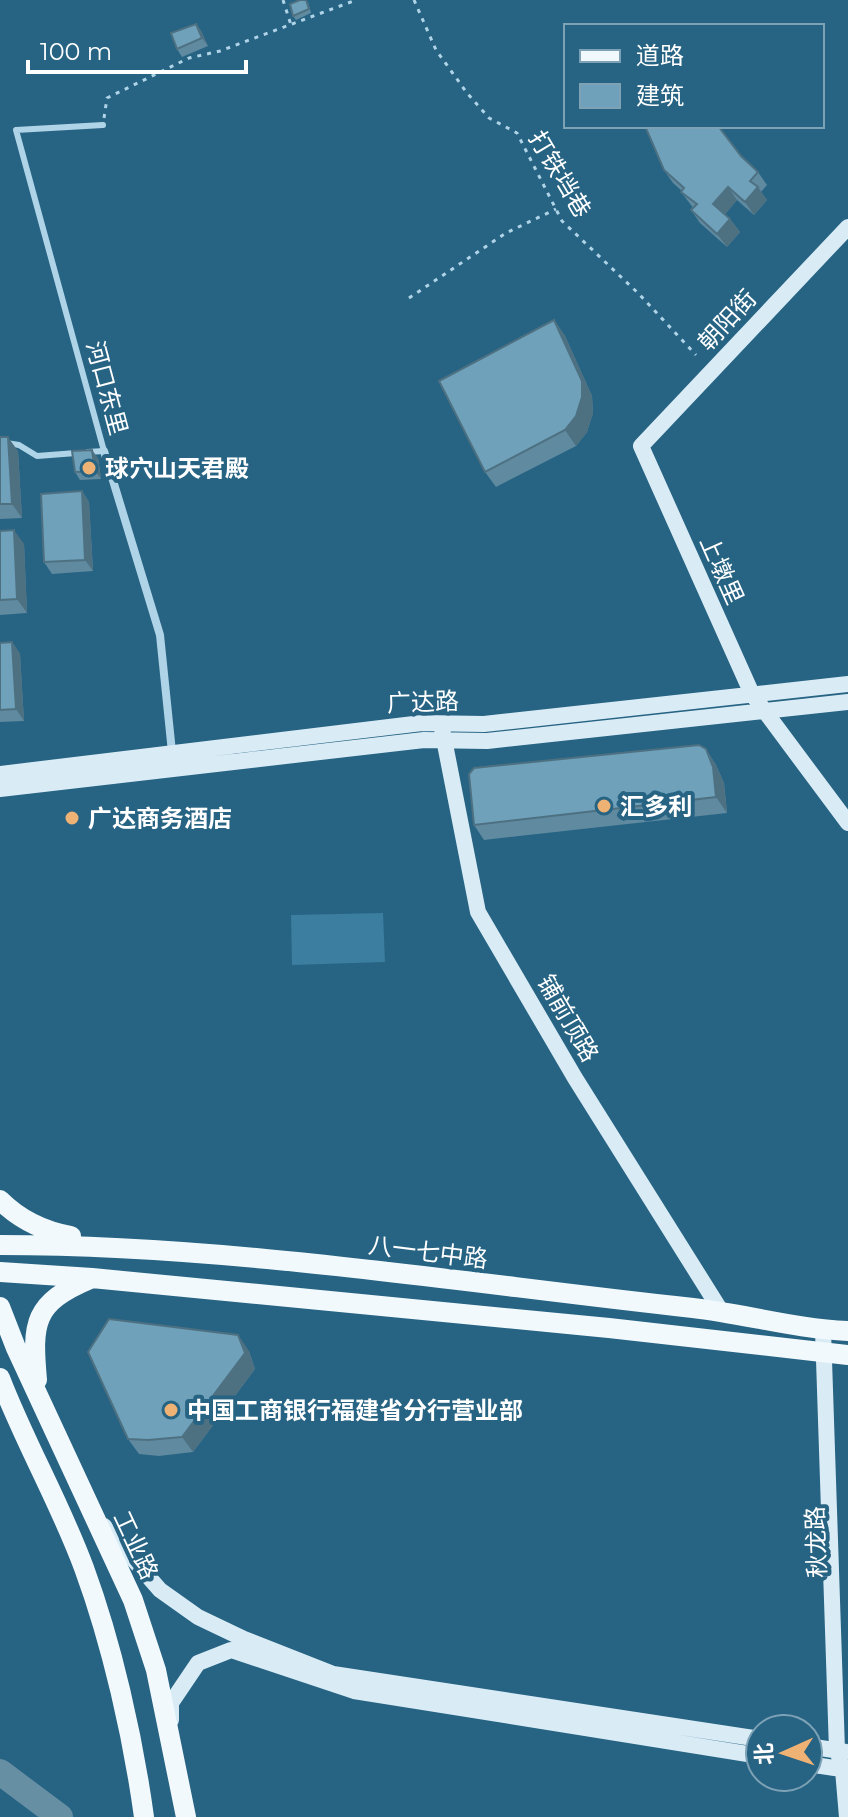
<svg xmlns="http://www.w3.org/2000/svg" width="848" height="1817" font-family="Montserrat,'Noto Sans SC',sans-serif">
  <rect width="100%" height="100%" fill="#276383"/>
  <!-- garden -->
  <path fill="#3c7e9f" d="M383,913L385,962L292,965L291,915Z"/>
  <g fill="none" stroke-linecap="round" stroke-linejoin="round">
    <!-- river -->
    <path stroke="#668fa4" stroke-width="26" d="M0,1772L60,1817"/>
    <!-- path -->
    <path stroke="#b0d4e7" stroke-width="3" stroke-dasharray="4 6" stroke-linecap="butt" d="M283,0L291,25
      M414,0L436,50L467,93L489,118L517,133L562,221L639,294L696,355
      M104,118L107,98L189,58L220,51L356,0
      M409,298L506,233L556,209"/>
    <!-- lane -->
    <path stroke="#b0d4e7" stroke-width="6" d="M0,442L19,445L37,456L76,453
      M88,452L104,451L16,130L103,125"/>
    <!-- street -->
    <path stroke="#b0d4e7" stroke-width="8" d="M104,451L160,635L172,752"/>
    <!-- secondary -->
    <path stroke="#d9ecf6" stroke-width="16" d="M848,227L641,446L752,694L848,823
      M442,729L478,912L575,1078L721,1311
      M0,774L422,723L484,724L848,684
      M0,789L424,740L487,741L848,702
      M823,1330L837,1750L843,1770L847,1817
      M104,1526L160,1590L198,1617L244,1639L333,1674L760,1739
      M171,1720V1703L198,1663L231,1650L354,1691L760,1756
      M808,1746L846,1752
      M808,1764L848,1770"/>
    <!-- primary -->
    <path stroke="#f1f9fd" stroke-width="20" d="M0,1200C20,1220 43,1231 71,1236
      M0,1245C232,1245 462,1283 693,1308C745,1314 796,1329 848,1331
      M0,1272L92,1278L609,1328L848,1355
      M0,1307L16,1348L133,1600L156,1670L186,1817
      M0,1378C25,1443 60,1503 84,1568C112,1644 133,1737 144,1817
      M37,1380C32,1323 33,1303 90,1279"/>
  </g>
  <!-- wall -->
  <path fill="#5f8aa0" d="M308,2L311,13L296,20L293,16Z
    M196,24L201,31L208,46L182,57L177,49Z
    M741,156L758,172L767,185L761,192L767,200L754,215L737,200L725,214L730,219L740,232L727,247L700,223L691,210L693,208L691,205L681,192L682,191L673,183L664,170Z
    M554,320L565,336L592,396L593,413L587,432L576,446L496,487L485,472Z
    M0,437L18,451L22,518L0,519Z
    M98,458L101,479L80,480L75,472Z
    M82,491L89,502L93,571L52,574L44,562Z
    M0,531L24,544L27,613L0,615Z
    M12,642L20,654L24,721L0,722V643Z
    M706,749L716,765L724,783L727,813L484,840L474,825Z
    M249,1351L255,1369L193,1452L159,1456L139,1454L128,1439Z"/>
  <!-- shaded-wall -->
  <path fill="#4e7182" d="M196,24L201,31L208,46L202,38Z
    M728,187L737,200L723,217L713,204Z
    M758,187L767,200L754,215L745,202Z
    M730,219L740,232L727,247L717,234Z
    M554,320L565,336L592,396L593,413L587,432L576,446L565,430Z
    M8,437L18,451L22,518L12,504Z
    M92,450L98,458L101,479L95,471Z
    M82,491L89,502L93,571L85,560Z
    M14,530L24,544L27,613L17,599Z
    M12,642L20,654L24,721L16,709Z
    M706,749L716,765L724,783L727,813L716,797Z
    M238,1335L249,1351L255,1369L193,1452L182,1437Z"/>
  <!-- building -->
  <path fill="#6fa1ba" stroke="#4e7182" stroke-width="2" d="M300,0H306L309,9L293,16L290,4Z
    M196,24L202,38L177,49L171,33Z
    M645,126H718L741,156L758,172L750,181L758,187L745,202L728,187L713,204L730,219L717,234L691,210L697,204L681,192L684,188L664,170Z
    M554,320L582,381V397L576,416L565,430L485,472L439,381Z
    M0,437H8L12,504H0Z
    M92,450L95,471L75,472L72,451Z
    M82,491L85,560L44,562L41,494Z
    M14,530L17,599L0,600V531Z
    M12,642L16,709L0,710V643Z
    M699,745L706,749L713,767L716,797L474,825L469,774L474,768Z
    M109,1319L238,1335L245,1353L182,1437L148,1440L128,1439L88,1352Z"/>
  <!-- markers -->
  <g fill="#efb275" stroke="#276383" stroke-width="3">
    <circle cx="89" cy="468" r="8"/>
    <circle cx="604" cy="806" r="8"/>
    <circle cx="72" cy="818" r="8"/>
    <circle cx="171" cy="1410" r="8"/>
  </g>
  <g text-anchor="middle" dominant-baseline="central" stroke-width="8" stroke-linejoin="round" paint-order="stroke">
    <!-- street labels -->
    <g font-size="24" fill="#fff" stroke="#276383">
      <text transform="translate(560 174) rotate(59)">打铁垱巷</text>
      <text transform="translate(727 320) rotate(-47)">朝阳街</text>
      <text transform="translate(107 388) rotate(75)">河口东里</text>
      <text transform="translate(722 570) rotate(66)">上墩里</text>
      <text transform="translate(423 702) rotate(-2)">广达路</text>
      <text transform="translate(568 1018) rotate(60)">铺前顶路</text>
      <text transform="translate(428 1252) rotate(7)">八一七中路</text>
      <text transform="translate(816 1542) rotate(-92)">秋龙路</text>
      <text transform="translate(136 1545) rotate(65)">工业路</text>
    </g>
    <!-- poi labels -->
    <g font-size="24" font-weight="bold" fill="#fff" stroke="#276383" text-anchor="start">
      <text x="105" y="468">球穴山天君殿</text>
      <text x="620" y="806">汇多利</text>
      <text x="88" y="818">广达商务酒店</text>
      <text x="187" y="1410">中国工商银行福建省分行营业部</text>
    </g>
  </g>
  <!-- legend -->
  <rect x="564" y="24" width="260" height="104" fill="#276383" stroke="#7da1b5" stroke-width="2"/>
  <rect x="580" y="50" width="40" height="12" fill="#f1f9fd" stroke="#7da1b5" stroke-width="2"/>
  <text x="636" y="64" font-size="24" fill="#ffffff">道路</text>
  <rect x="580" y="84" width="40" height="24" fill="#6fa1ba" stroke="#7da1b5" stroke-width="2"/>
  <text x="636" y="104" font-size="24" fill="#ffffff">建筑</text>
  <!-- north arrow -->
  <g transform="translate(784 1753) rotate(267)"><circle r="38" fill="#276383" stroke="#7da1b5" stroke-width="2"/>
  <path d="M0-6L14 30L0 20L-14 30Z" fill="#efb275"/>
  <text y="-12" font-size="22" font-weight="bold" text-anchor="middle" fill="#ffffff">北</text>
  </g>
  <!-- scale -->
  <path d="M28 60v12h218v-12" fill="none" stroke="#ffffff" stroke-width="4"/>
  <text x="40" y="60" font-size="24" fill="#ffffff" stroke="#276383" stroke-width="6" paint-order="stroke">100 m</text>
</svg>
